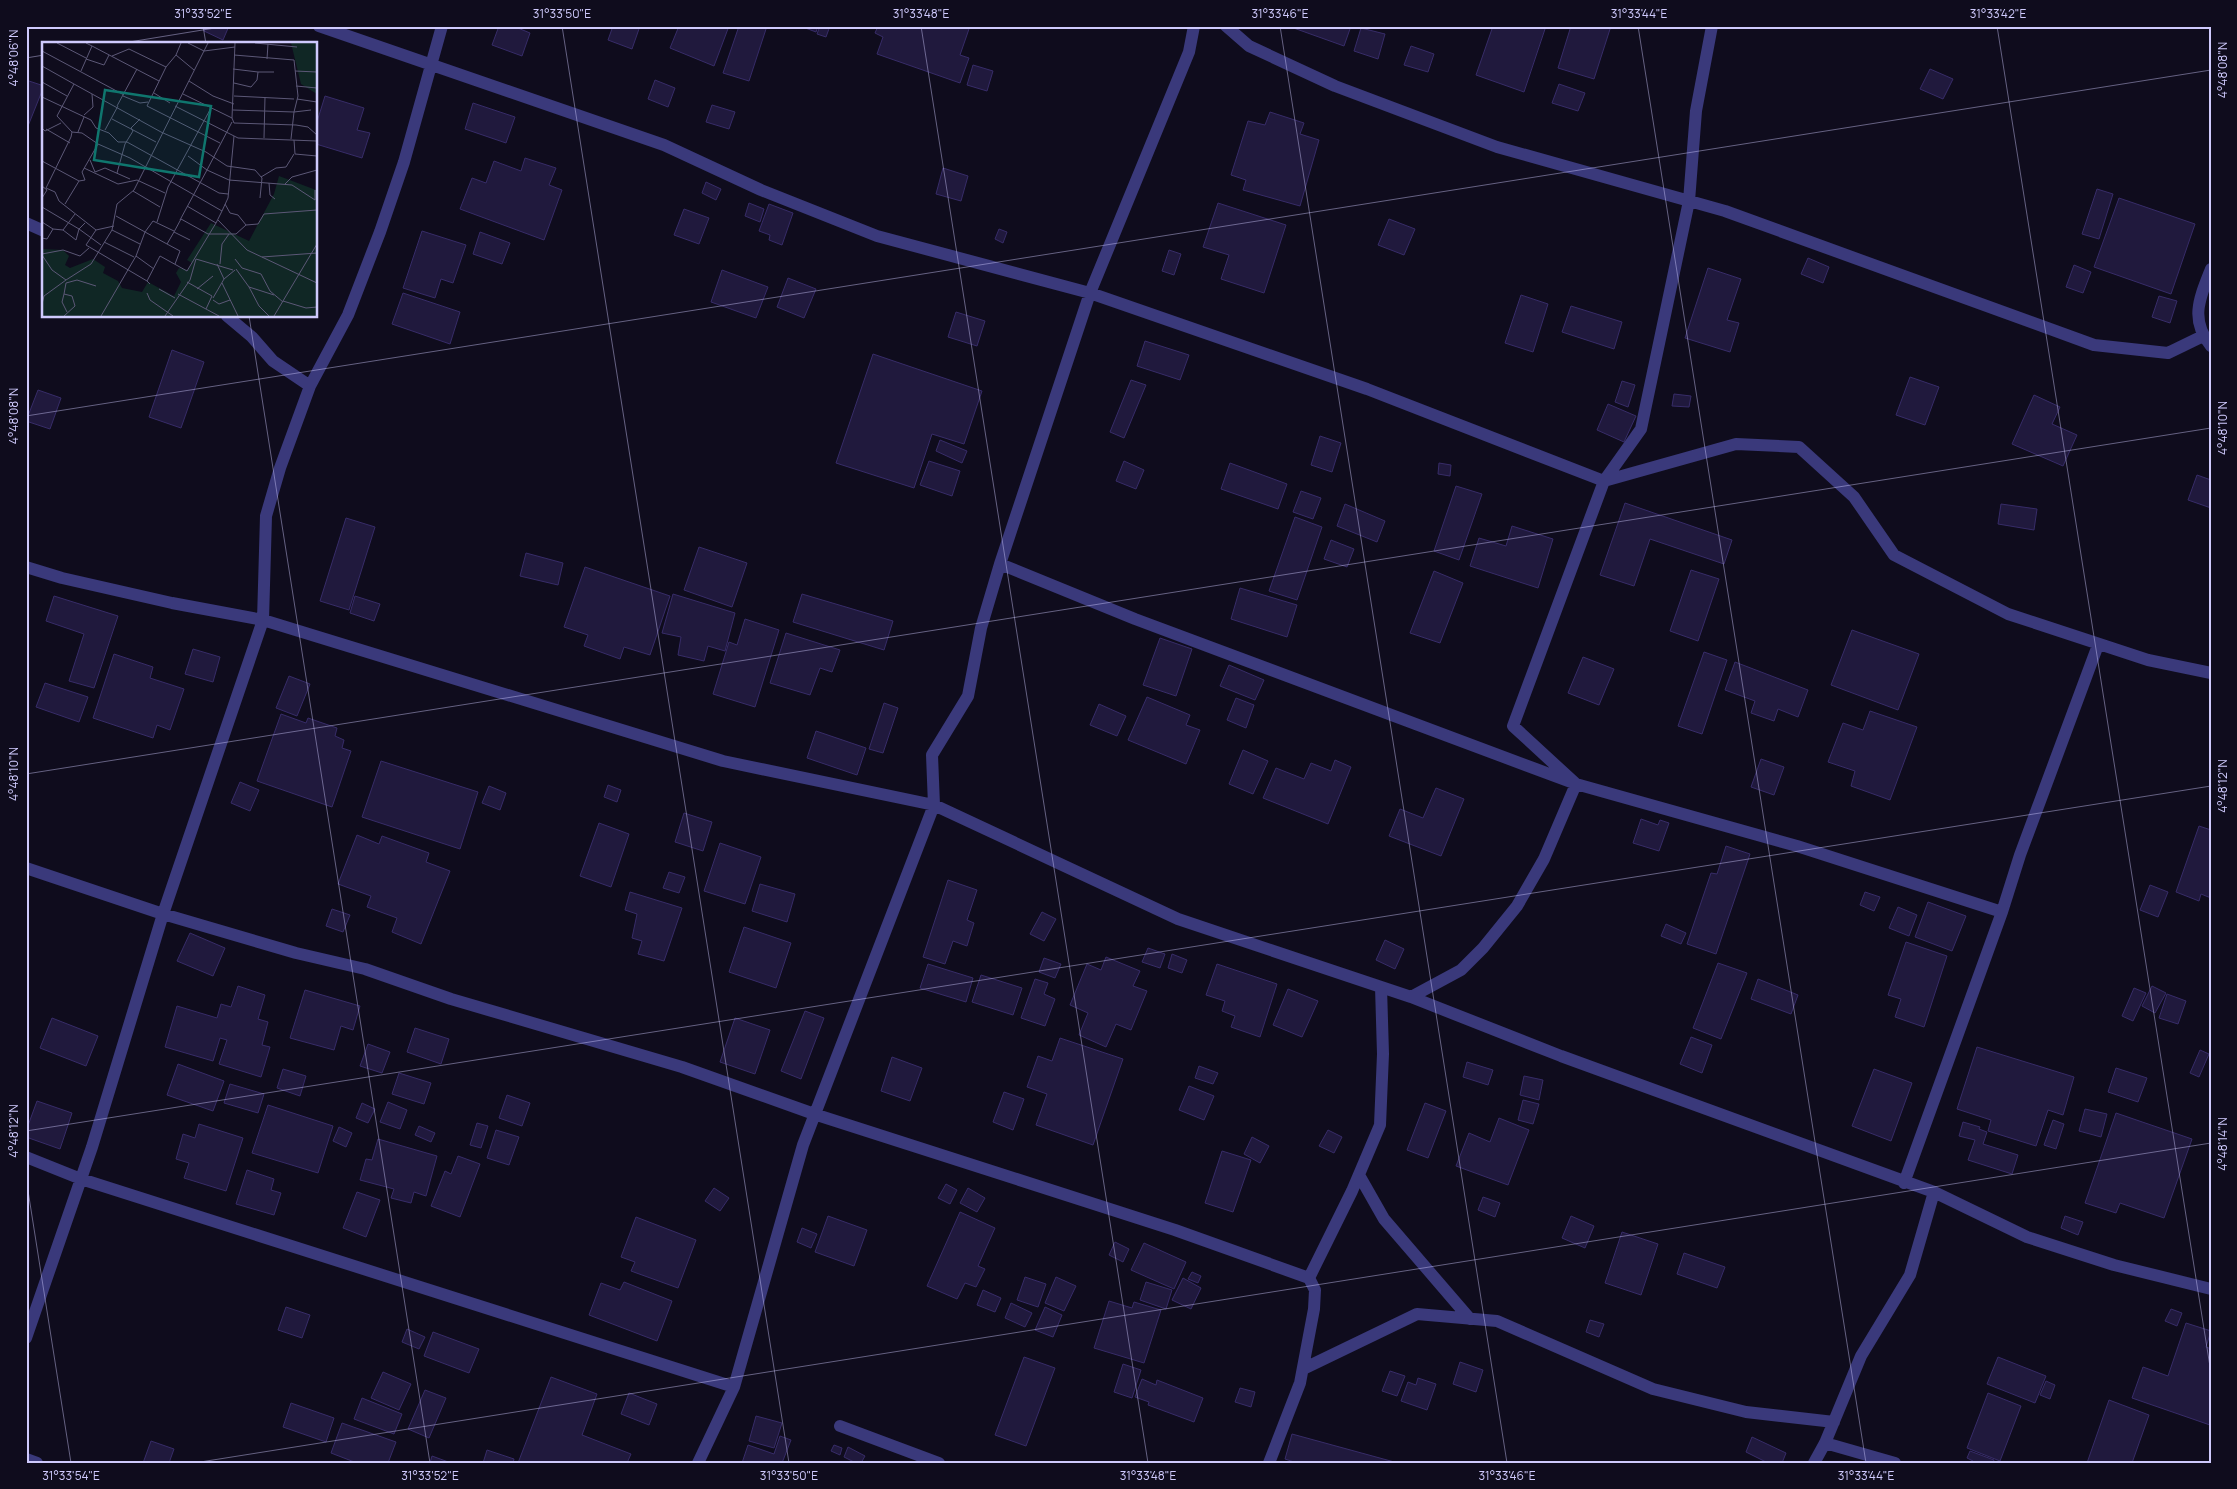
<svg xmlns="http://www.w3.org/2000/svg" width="2237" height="1489" font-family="Manrope,sans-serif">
  <rect width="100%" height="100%" fill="#0f0c1d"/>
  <!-- building -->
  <path fill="#20193d" stroke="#372c68" d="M206,26H229L223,40L204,31Z
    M499,26H513L530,33L522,56L492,45Z
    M613,26H640L632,49L608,40Z
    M679,26H729L714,66L670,48Z
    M739,26H767L749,81L723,73Z
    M800,26H818L816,32Z
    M820,26H830L826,37L817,34Z
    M878,26H970L960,55L969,58L960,83L877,54L883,37L875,33Z
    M1288,26H1351L1344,46Z
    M1493,26H1546L1524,92L1476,75Z
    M1571,26H1611L1594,79L1558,68Z
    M1361,28L1385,34L1378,59L1354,51Z
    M1411,46L1434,54L1428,72L1404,65Z
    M973,65L993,71L987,91L967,85Z
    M1930,69L1953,79L1943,99L1920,89Z
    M26,80L44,86L26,131Z
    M655,80L675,88L668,107L648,99Z
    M1559,84L1585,93L1578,111L1552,103Z
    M325,96L364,108L357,130L370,133L362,158L316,144V125Z
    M473,103L515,117L506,143L465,129Z
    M712,105L735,112L729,129L706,122Z
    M1270,112L1304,123L1300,134L1319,140L1300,206L1243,190L1246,180L1231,175L1248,121L1265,125Z
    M525,158L556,168L549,185L562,190L544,240L460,209L472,178L486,183L494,161L521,171Z
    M943,168L968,176L961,201L936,194Z
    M706,182L721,189L716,200L702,193Z
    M2097,189L2113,194L2099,239L2082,234Z
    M2119,198L2195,224L2171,294L2094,267Z
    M749,203L764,209L760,222L745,216Z
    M1218,203L1286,225L1264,293L1221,279L1229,255L1203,247Z
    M769,204L793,213L782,245L769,240L770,235L759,231Z
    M684,209L709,218L699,244L674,235Z
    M1389,219L1415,229L1404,255L1378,245Z
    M999,229L1007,232L1003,243L995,239Z
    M422,231L466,245L453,283L441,279L435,298L403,288Z
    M480,232L510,243L502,264L473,254Z
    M1169,250L1181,254L1174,275L1162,271Z
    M1808,258L1829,267L1823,283L1801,274Z
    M2074,265L2091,272L2083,293L2066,287Z
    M1708,268L1741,279L1727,320L1739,323L1730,352L1685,338Z
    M722,270L768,287L756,318L711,302Z
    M788,278L816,289L804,318L777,307Z
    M403,293L460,312L450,344L392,324Z
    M1521,295L1548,304L1533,352L1505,343Z
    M2159,296L2177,301L2170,323L2152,317Z
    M1571,306L1622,322L1614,349L1562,332Z
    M956,312L985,321L977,346L948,337Z
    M1145,341L1189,355L1180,380L1137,366Z
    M172,350L204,362L181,428L149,417Z
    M873,354L982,391L964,444L932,434L914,488L836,463Z
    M1910,377L1939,387L1925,425L1896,415Z
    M1131,380L1146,385L1124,438L1110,432Z
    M1622,381L1635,385L1628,407L1615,402Z
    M38,390L61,398L50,429L26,421Z
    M1674,394L1691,396L1689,407L1672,406Z
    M2034,395L2060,407L2052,424L2077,435L2063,466L2012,444Z
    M1608,404L1636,416L1624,442L1597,430Z
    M1320,436L1341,443L1332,472L1311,465Z
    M940,440L967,451L962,463L936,451Z
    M929,461L960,471L952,496L920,485Z
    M1124,461L1144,470L1136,489L1116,481Z
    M1230,463L1287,484L1278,509L1221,489Z
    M1439,463L1451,465L1450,476L1438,474Z
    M2197,475L2211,480V508L2188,500Z
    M1456,486L1482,494L1459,560L1434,551Z
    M1301,491L1321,498L1313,519L1293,512Z
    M1625,503L1732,540L1724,564L1650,539L1634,586L1600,575Z
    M1345,504L1385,521L1377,542L1337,526Z
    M2001,504L2037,509L2034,530L1998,524Z
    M1295,517L1322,527L1297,600L1269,591Z
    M346,518L375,527L349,610L320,601Z
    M1512,526L1553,539L1538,588L1470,566L1479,538L1506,546Z
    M1331,540L1354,549L1347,567L1324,559Z
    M699,547L747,563L732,607L684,590Z
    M526,553L563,563L558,585L520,576Z
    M585,567L670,596L650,655L624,647L620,659L584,646L588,635L564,627Z
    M1691,570L1719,579L1698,641L1670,631Z
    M1434,571L1463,583L1440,643L1410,633Z
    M1240,588L1297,605L1287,637L1231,619Z
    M673,594L735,613L725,651L708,646L704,661L678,655L681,637L662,633Z
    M802,594L893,621L884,650L793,622Z
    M54,596L118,616L94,688L69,681L84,634L46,621Z
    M355,596L380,604L374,621L350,613Z
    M745,619L779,630L755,707L713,694L729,642L737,645Z
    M1852,630L1919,654L1898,710L1831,685Z
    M786,633L840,650L832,672L820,668L810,695L770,683Z
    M1160,638L1192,649L1176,696L1143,685Z
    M193,649L220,657L213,682L185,674Z
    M1704,652L1727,660L1702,734L1678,726Z
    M114,654L153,667L150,678L184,689L170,730L157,725L153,738L93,718Z
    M1583,657L1614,669L1599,705L1568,693Z
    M1735,662L1808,690L1798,717L1778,709L1774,721L1751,713L1755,701L1725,690Z
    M1229,665L1264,680L1255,700L1220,686Z
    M289,676L310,684L297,716L276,708Z
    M45,683L88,697L79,722L36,707Z
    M1147,697L1190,715L1186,725L1200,730L1186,764L1128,740Z
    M1236,698L1254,705L1246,728L1227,720Z
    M884,703L898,708L883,753L869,749Z
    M1099,704L1126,716L1117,736L1090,725Z
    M1870,711L1917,727L1890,800L1851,786L1855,771L1828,762L1843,723L1863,730Z
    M281,714L306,723L308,718L337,728L335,736L344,740L342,748L351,751L332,807L257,781Z
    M816,731L866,748L857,775L807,758Z
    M1243,750L1268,761L1253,794L1229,784Z
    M1761,759L1784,767L1774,795L1751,787Z
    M1335,760L1351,767L1328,824L1263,798L1276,768L1304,779L1311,763L1331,771Z
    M381,761L478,792L460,849L362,817Z
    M240,782L259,790L250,811L231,803Z
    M608,785L621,790L617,802L604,797Z
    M489,786L506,793L500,810L482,803Z
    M1436,788L1464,799L1441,856L1389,836L1400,809L1423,818Z
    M684,813L712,822L703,851L675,842Z
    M1641,819L1658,825L1660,820L1669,823L1659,851L1633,843Z
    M599,823L629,834L611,887L580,876Z
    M2199,826L2211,830V898L2201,894L2199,901L2176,892Z
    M357,835L379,844L382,836L429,853L426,862L450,871L421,944L392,932L397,918L367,907L371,896L338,884Z
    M720,843L761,857L745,904L704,891Z
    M1726,846L1750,854L1716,954L1687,944L1711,873L1717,874Z
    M669,872L685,877L679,893L663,888Z
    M948,880L977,890L967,920L974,923L967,946L953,941L945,964L923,957Z
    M760,884L795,894L787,922L752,911Z
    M2150,885L2168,892L2158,917L2140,910Z
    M630,892L682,908L664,961L638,954L642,941L632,938L637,914L625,910Z
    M1865,892L1880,897L1874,911L1860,905Z
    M1928,902L1966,916L1952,951L1915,937Z
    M1898,907L1917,915L1909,936L1889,928Z
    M332,909L350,915L343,932L326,926Z
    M1042,912L1056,919L1044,941L1030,934Z
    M1666,924L1686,933L1681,944L1661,936Z
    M744,927L791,943L776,988L729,972Z
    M190,933L225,948L213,976L177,961Z
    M1385,940L1404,949L1395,969L1376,960Z
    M1906,942L1947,956L1924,1027L1895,1017L1901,999L1888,995Z
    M1148,948L1165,954L1160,968L1142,962Z
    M1172,954L1187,960L1182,973L1168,968Z
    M1106,957L1140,971L1133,986L1147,991L1131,1030L1116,1024L1106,1047L1079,1035L1088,1013L1070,1005L1087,964L1101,970Z
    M1044,958L1061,964L1055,978L1039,972Z
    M1718,963L1747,973L1721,1039L1693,1028Z
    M928,964L973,978L966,1002L920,988Z
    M1217,964L1277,984L1260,1037L1231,1027L1235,1016L1222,1011L1225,1001L1206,995Z
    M981,975L1022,988L1013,1015L972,1002Z
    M1035,979L1048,983L1044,994L1055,999L1045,1026L1021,1018Z
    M1758,979L1798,995L1791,1014L1751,999Z
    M238,986L265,995L258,1019L268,1022L262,1045L270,1047L261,1077L219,1064L227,1040L220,1038L213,1061L165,1047L177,1006L217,1018L221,1004L231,1007Z
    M2152,986L2166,993L2155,1013L2142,1006Z
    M2134,988L2146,993L2133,1021L2122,1016Z
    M1288,989L1318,1001L1302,1037L1273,1025Z
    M305,990L360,1006L353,1030L341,1026L334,1050L290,1038Z
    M2167,994L2186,1001L2178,1024L2159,1018Z
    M805,1011L824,1018L801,1079L781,1071Z
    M52,1018L98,1036L86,1066L40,1048Z
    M735,1018L770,1030L755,1074L720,1062Z
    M415,1028L449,1039L441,1064L407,1052Z
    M1691,1037L1712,1045L1702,1073L1680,1064Z
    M1060,1038L1123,1059L1093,1145L1036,1125L1047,1094L1027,1087L1038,1056L1052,1061Z
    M368,1044L390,1052L382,1073L360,1066Z
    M1977,1047L2074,1077L2063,1115L2048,1110L2036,1146L1988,1131L1991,1120L1957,1109Z
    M2200,1050L2209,1054L2199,1077L2190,1073Z
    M892,1057L922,1068L910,1101L881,1091Z
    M1467,1062L1493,1070L1488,1085L1463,1077Z
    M178,1064L224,1081L213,1111L167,1095Z
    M1199,1066L1218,1073L1213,1084L1195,1078Z
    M2116,1068L2147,1078L2138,1102L2108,1092Z
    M283,1069L306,1076L300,1096L277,1088Z
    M1874,1069L1912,1083L1891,1141L1852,1126Z
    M399,1073L431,1083L424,1104L392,1094Z
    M1524,1076L1543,1080L1539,1100L1520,1095Z
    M230,1084L264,1094L258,1113L224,1103Z
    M1189,1086L1214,1096L1204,1120L1179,1110Z
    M1004,1092L1024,1099L1013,1130L993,1122Z
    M507,1095L530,1103L522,1126L499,1118Z
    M1523,1100L1539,1104L1533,1124L1518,1120Z
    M37,1101L72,1113L60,1149L26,1137V1131Z
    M388,1102L407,1110L400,1129L380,1122Z
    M362,1103L375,1109L368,1123L356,1118Z
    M1425,1103L1446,1111L1428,1158L1407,1150Z
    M268,1105L333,1126L318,1173L252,1153Z
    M2085,1109L2107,1114L2101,1137L2079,1131Z
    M2116,1113L2192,1139L2164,1218L2120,1203L2116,1213L2085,1203Z
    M1499,1118L1529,1130L1508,1185L1456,1166L1469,1133L1490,1142Z
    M2053,1120L2064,1124L2056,1149L2044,1145Z
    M1963,1122L1980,1127L1979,1129L1987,1132L1983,1144L2018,1155L2012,1174L1968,1160L1975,1140L1959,1136Z
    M477,1123L488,1126L481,1148L470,1145Z
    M199,1124L243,1138L226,1191L184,1178L189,1163L176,1159L183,1134L195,1138Z
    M419,1126L435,1133L431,1142L415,1135Z
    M339,1127L352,1133L346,1147L333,1141Z
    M496,1130L519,1137L509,1165L487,1158Z
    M1328,1130L1342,1137L1334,1153L1319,1146Z
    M1252,1137L1269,1146L1260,1163L1244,1154Z
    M378,1139L437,1156L426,1196L414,1192L411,1203L391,1198L394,1189L360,1180L366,1159L372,1160Z
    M1222,1151L1251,1160L1233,1212L1205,1203Z
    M458,1156L480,1164L460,1217L431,1206L445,1171L451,1174Z
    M247,1170L274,1179L271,1190L281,1193L274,1215L236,1204Z
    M946,1184L957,1190L950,1204L938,1198Z
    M714,1188L729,1198L720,1211L705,1201Z
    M968,1188L985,1198L977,1212L960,1203Z
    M357,1192L380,1200L366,1237L343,1228Z
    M1483,1197L1500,1203L1495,1217L1478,1210Z
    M960,1212L995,1228L978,1266L985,1269L976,1287L965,1283L957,1299L927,1286Z
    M828,1216L867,1230L854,1266L815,1252Z
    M1571,1216L1594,1226L1585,1248L1562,1238Z
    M2065,1216L2083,1222L2078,1235L2061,1228Z
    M636,1217L696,1240L678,1288L631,1271L635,1262L621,1257Z
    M802,1228L817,1234L811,1248L797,1242Z
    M1622,1232L1658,1244L1641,1295L1605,1283Z
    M1115,1242L1129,1249L1123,1262L1109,1255Z
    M1144,1243L1186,1262L1174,1289L1131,1270Z
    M1684,1253L1725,1267L1717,1288L1677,1274Z
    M1192,1272L1201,1276L1198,1283L1188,1279Z
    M1025,1277L1046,1284L1038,1307L1017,1300Z
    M1056,1277L1076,1286L1064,1311L1045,1303Z
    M1183,1278L1201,1288L1191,1309L1172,1300Z
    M624,1282L672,1301L657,1341L589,1315L601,1283L620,1290Z
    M1146,1282L1172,1290L1166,1309L1140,1300Z
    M983,1290L1001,1298L995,1312L977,1305Z
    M1109,1301L1132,1308L1134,1302L1161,1310L1144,1363L1094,1348Z
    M1011,1303L1032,1313L1025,1327L1005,1318Z
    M286,1307L310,1315L302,1338L278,1330Z
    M1045,1307L1062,1315L1053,1337L1035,1330Z
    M2171,1309L2182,1313L2177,1326L2165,1321Z
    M1590,1320L1604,1324L1599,1337L1586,1332Z
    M2186,1323L2211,1331L2206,1347L2211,1349L2210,1425L2132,1398L2143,1367L2168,1376Z
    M407,1329L425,1337L419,1349L402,1342Z
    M433,1332L479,1349L469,1373L424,1356Z
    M1024,1357L1055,1368L1026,1446L995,1435Z
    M1998,1357L2046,1376L2035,1403L1987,1384Z
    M1460,1362L1483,1370L1476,1392L1453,1384Z
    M1123,1364L1141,1370L1132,1398L1114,1392Z
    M1390,1371L1405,1376L1397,1396L1382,1391Z
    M383,1372L411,1384L399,1410L371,1398Z
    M551,1377L597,1394L582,1435L631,1454L627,1463H518Z
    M1418,1378L1436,1384L1427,1410L1401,1401L1408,1382L1416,1385Z
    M1142,1379L1156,1385L1157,1380L1203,1398L1194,1422L1148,1405L1149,1402L1135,1397Z
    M2046,1381L2055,1385L2050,1399L2040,1395Z
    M1240,1388L1255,1392L1251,1407L1235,1402Z
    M425,1390L446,1398L429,1438L408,1429Z
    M629,1393L657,1404L649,1425L621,1414Z
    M1988,1393L2021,1406L2000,1461L1967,1448Z
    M362,1398L402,1414L394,1434L354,1419Z
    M2109,1400L2149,1415L2132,1463H2087Z
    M291,1403L334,1418L326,1442L283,1427Z
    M756,1416L782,1423L774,1448L749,1441Z
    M342,1423L396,1442L388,1463H357L331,1453Z
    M1292,1434L1398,1463H1297L1285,1459Z
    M780,1436L791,1440L782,1463H742L748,1445L774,1454Z
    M1752,1437L1786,1453L1782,1463H1768L1746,1452Z
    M151,1441L174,1449L169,1463H143Z
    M834,1445L842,1448L840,1455L831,1451Z
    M848,1447L865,1456L861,1463H856L844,1457Z
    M487,1450L514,1459L513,1463H483Z
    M1970,1451L1994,1460L1993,1463H1972L1973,1461L1967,1458Z
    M432,1456L451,1463H430Z"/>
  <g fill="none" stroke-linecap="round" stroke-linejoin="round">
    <!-- minor -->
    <path stroke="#3a397b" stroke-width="12" d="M319,26L664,145L761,190L877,236L1090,293L1367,389L1604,481L1736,444L1799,447L1854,497L1894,555L2008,614L2148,660L2211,673
      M1226,26L1249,46L1335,86L1497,147L1725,211L2094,345L2168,353L2203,336
      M26,223L44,231
      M2211,269C2200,297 2189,320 2211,346
      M227,316L252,337L273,361L310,386
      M1000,564L1135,619L1576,784L1797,846L2002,912
      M26,567L62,578L172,603L263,620L723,761L934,805L1178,919L1411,997L1561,1056L1934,1192L2027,1237L2114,1265L2211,1289
      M26,868L163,914L296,953L365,969L451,999L682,1067L817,1115L1175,1230L1309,1278L1315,1290L1314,1309L1300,1383L1269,1463
      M1411,997L1461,970L1483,948L1517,906L1544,859L1576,784L1513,726L1604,481L1641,429L1689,201L1696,111L1712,26
      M26,1157L81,1179L734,1387
      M1359,1175L1384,1219L1470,1319
      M1904,1183L2002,912L2020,855L2098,645
      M1309,1278L1352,1191L1380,1125L1383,1054L1381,987
      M26,1338L92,1147L163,914L263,620L266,516L280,468L310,386L348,315L380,232L404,162L442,26
      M1303,1369L1417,1314L1497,1321L1653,1389L1746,1412L1834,1422
      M840,1426L939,1463
      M1825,1443L1895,1463
      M26,1459L37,1463
      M698,1463L734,1387L803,1145L934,805L932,755L968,696L981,628L1000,564L1090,293L1189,52L1194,26
      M1814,1463L1825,1443L1861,1356L1910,1275L1934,1192"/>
  </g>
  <!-- ticks -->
  <path fill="none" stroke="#cfcafd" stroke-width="1" stroke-opacity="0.45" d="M203,26L206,44M562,26L789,1463M921,26L1148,1463M1280,26L1507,1463M1638,26L1866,1463M1997,26L2211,1373M117,44L227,26M26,58L44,55M249,316L430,1463M26,416L2211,70M26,774L2211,428M26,1131L2211,786M26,1178L71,1463M194,1463L2211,1143"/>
  <!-- overview -->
  <g transform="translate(42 42)">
    <rect width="275" height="275" fill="#0f0c1d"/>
    <path d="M249,1H275V52L259,42ZM237,134L274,148L275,274H0V207L21,208L27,214L23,223L28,226L51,217L63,225L61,231L76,239L80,246L100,250L106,240L132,254L139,240L134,231L137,226L146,228L150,221L145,218L169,181L207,199L232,152Z" fill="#102725"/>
    <path fill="none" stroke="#5c5877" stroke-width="1" d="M15,1L44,16M139,1L134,13L152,28M146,1L162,9L193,5M213,1L255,5M50,4L117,39M0,9L82,53M134,13L124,25L105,64L178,101M70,14L87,7L124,25M44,17L62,23L67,13M225,17L226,2M0,24L32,42L15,74L30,90L29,95L4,146L13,150L17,159L54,188L44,203L105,239M191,27L216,30M39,29L50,4L44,1M253,29L275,30M147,39L171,54L192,62M0,40L25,54M192,41L209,45L215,38L216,30H232M32,42L119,90L164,110L185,124L213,128L220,136L218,156M254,44L275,46M112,51L128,61M141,52L190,76L192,81L254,83L266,85L275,93M81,54L98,61L106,60M192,54L252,57M0,55L49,78L54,86L67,91L76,100H85L177,151L186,152M255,57L275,60M75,64L95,27M133,64L196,96L275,99M191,68L252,70L256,54L252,18L192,13M42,73L51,65L50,52M190,76L193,1M70,77L114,100M190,80L165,128L187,138L250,143L273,158V148M0,86L3,89L19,81M4,87L28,101M63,88L76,64M36,90L42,75M222,96L223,55M249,97L252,70L269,68M252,98L253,112L275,114M56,102L88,116L180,169L174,181L145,164M48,118L53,130L63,126L88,137M0,119L37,139L43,138L40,130L56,102L40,91L30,90M42,126L76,142L95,138L123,151M75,131L83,102L91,89L89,86L98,77M219,135L234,126L244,125L252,112M227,141L228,153L233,157M243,142L250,135L275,128M0,144L5,148L0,156M91,149L118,165M23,162L37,139M183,162L188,171L196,173L204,183M0,165L37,187L34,198L21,188L11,187M180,169L186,156L192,94M74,174L103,190L111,179L132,189M138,178L165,128L146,114M176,178L205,208L275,241M0,180L11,187L5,197L0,196M115,180L126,145L169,66M43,181L37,187L59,203M21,188L33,172M54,188L72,184M70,188L98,202M132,190L139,177L166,192H194L204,183L216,182L222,172L275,168M62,200L92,215M0,212L21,208L38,214L47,206M0,213L10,228L24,238L2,254L0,262M94,214L112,227M220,215L275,211M193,217L200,226L219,232L228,249L241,260M133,222L138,209L125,202L132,190L148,198M175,222L182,237M178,222L180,202L187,192M194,227L207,245L232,253M24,238L49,222L70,188L75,162L92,148L166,1M145,240L170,254L164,267M180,241L196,274M108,242L105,239L118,214L145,229L174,181M207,245L217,264L227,274M117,247L133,256M155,247L171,234M105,251L108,258L131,274M22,252L20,260L25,270M136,252L177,274M171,256L182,237L193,228M171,258L177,262L188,258M241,259L264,266L275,265M22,274L33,264L30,254L22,252L24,241L35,238L54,244M59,274L94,214L103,190L125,202M123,274L148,238L154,217L191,228M232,274L275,202"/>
    <path fill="#0f766e" fill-opacity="0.15" stroke="#0f766e" stroke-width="2.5" d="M63,48L169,64L157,135L52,118Z"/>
    <rect width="275" height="275" fill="none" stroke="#cfcafd" stroke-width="2.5"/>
  </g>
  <!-- border -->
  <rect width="2237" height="1489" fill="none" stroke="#0f0c1d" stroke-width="55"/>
  <rect x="28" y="28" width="2182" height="1434" fill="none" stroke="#cfcafd" stroke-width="2"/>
  <g font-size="12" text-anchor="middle" fill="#cfcafd">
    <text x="203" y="18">31°33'52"E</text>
    <text x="562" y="18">31°33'50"E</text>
    <text x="921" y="18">31°33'48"E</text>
    <text x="1280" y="18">31°33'46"E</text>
    <text x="1639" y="18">31°33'44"E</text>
    <text x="1998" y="18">31°33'42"E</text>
    <text transform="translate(14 58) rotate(-90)" y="4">4°48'06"N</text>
    <text transform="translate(2223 70) rotate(-90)" y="4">4°48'08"N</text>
    <text transform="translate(14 416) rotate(-90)" y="4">4°48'08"N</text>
    <text transform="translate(2223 428) rotate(-90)" y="4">4°48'10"N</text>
    <text transform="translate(14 774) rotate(-90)" y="4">4°48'10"N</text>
    <text transform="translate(2223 786) rotate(-90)" y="4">4°48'12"N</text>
    <text transform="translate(14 1131) rotate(-90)" y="4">4°48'12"N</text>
    <text transform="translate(2223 1144) rotate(-90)" y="4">4°48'14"N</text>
    <text x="71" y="1480">31°33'54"E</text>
    <text x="430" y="1480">31°33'52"E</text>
    <text x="789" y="1480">31°33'50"E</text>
    <text x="1148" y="1480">31°33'48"E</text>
    <text x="1507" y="1480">31°33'46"E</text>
    <text x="1866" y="1480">31°33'44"E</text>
  </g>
</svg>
